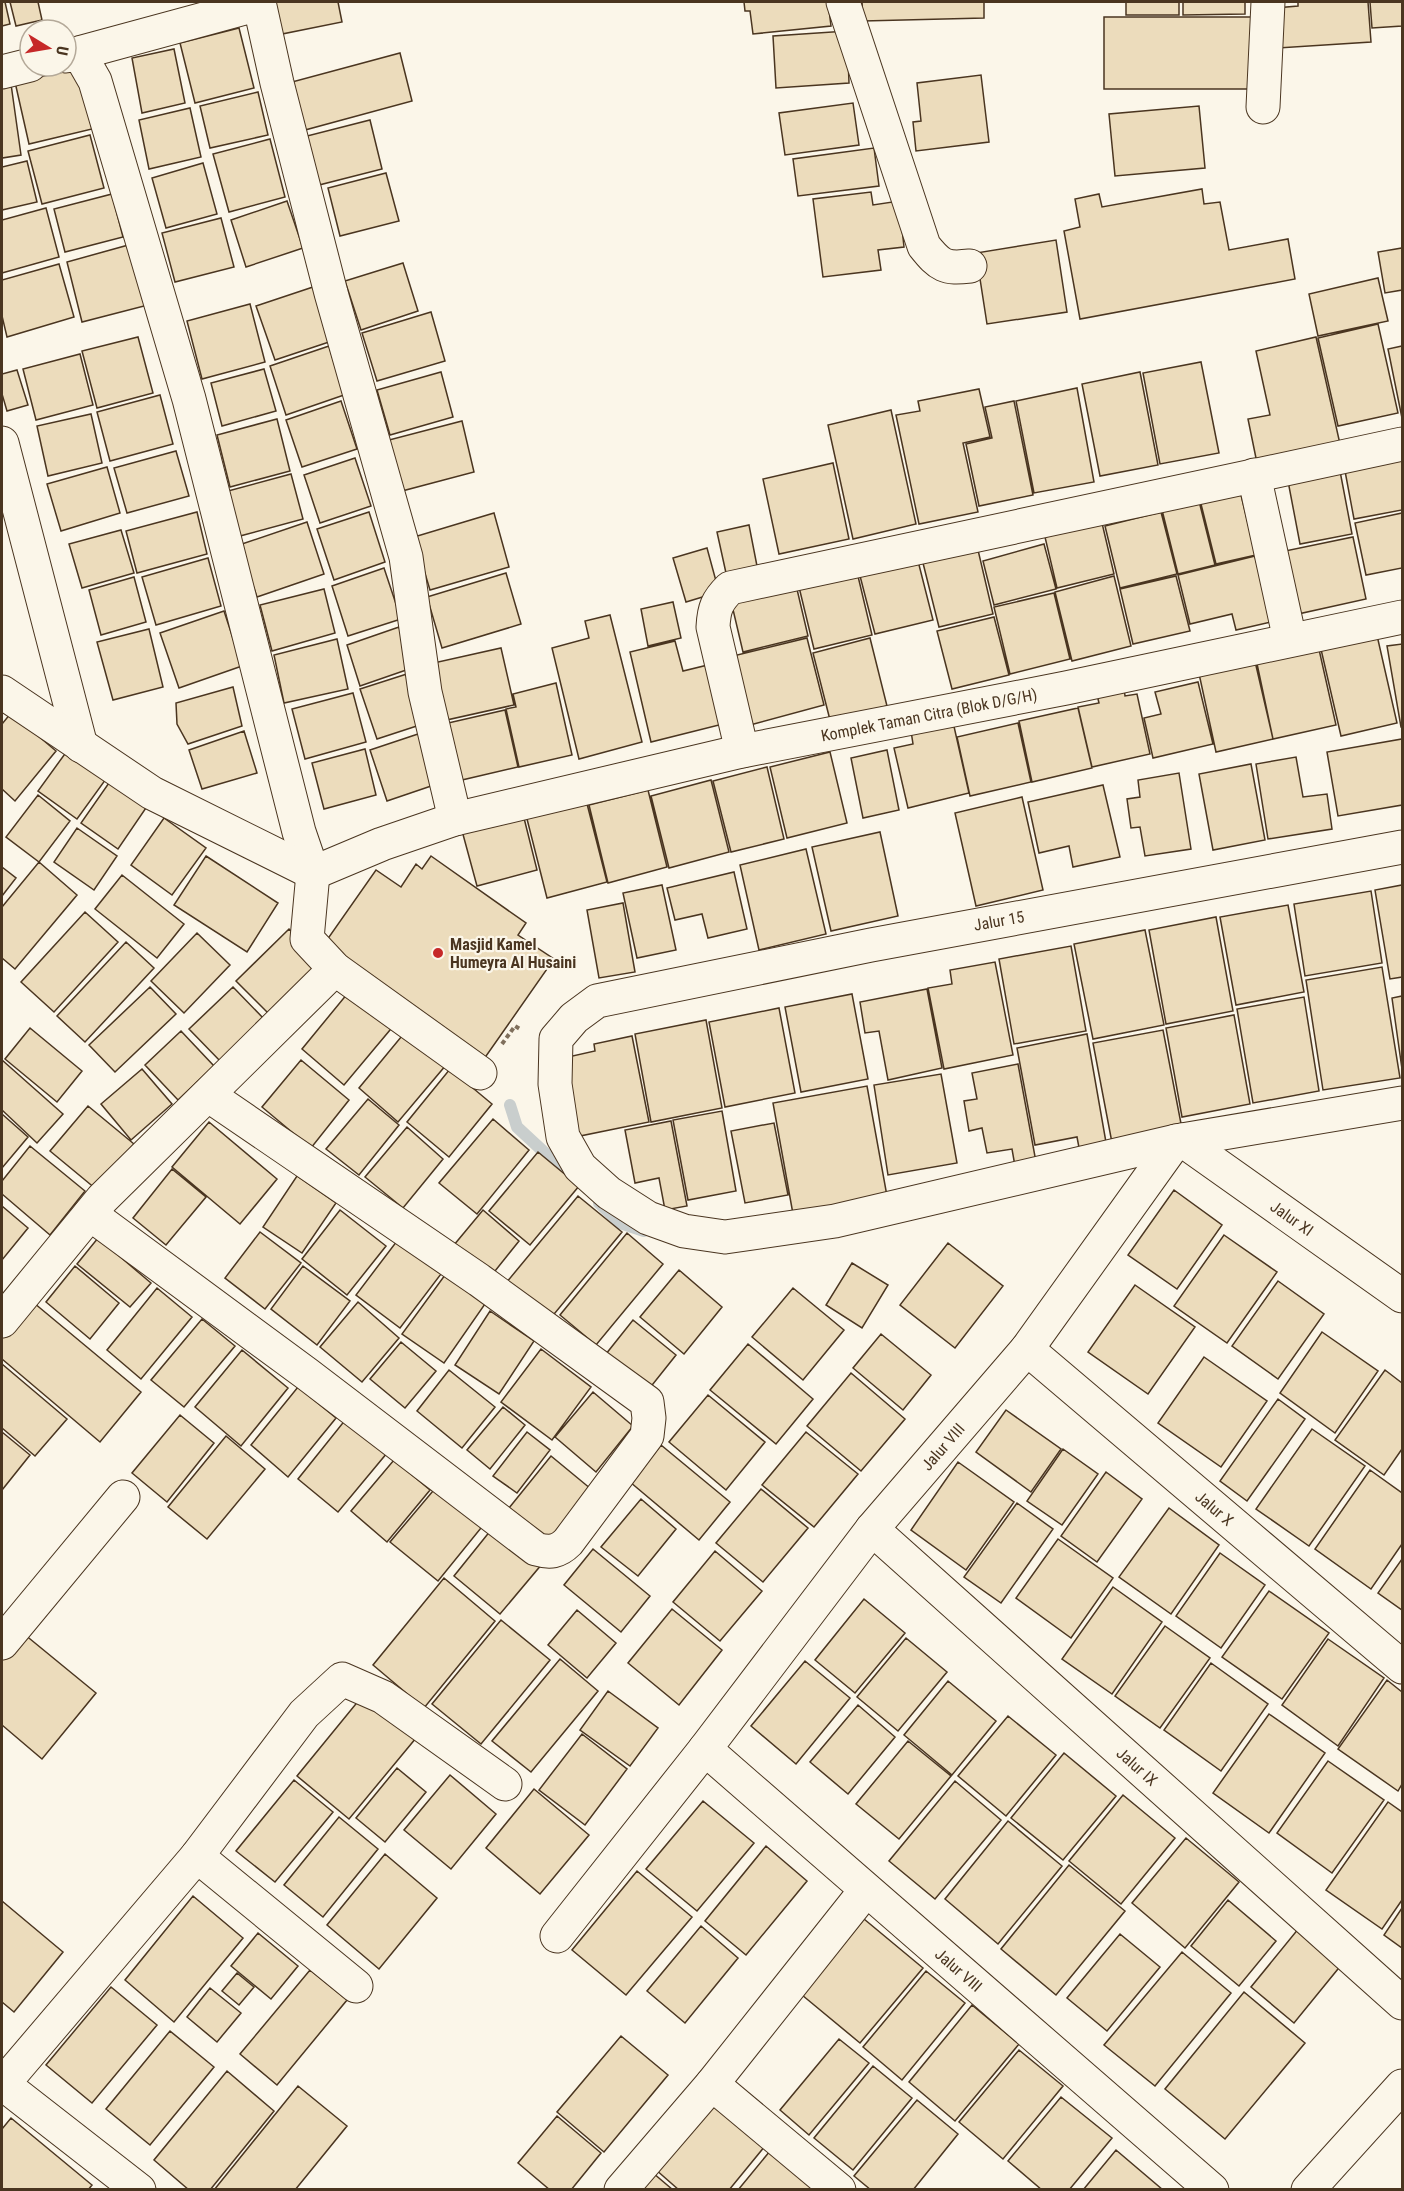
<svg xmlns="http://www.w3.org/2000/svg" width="1404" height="2191" font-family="'Roboto Condensed',sans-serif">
  <rect width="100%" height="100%" fill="#fbf6e9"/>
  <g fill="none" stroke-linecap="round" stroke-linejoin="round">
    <!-- stream -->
    <path stroke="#c9cecd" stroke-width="12" d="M510,1105L517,1127L573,1179
      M599,1203L620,1223L644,1231"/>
  </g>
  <!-- building -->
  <path fill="#ecdcbc" stroke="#4a3520" stroke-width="1.5" d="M2,2H5L10,24L2,26Z
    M10,2H38L42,20L16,26Z
    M271,2H338L342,22L277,35Z
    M744,2H828L831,26L753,34L750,11H745Z
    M862,2H984V18L863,21Z
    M1126,2H1179V15H1126Z
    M1183,2H1245V14L1183,15Z
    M1298,2H1368L1371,42L1278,48L1275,8L1298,6Z
    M1370,2H1402V26L1372,28Z
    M1104,17H1254V89H1104Z
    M239,28L254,88L195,103L180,43Z
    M847,31L849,83L776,88L773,36Z
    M174,49L185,103L142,113L132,58Z
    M400,53L412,101L305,130L292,82Z
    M78,69L92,129L29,144L15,82Z
    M981,75L989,142L916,151L913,122L921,121L917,83Z
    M11,84L21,155L2,158V86Z
    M258,92L268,135L210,148L200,106Z
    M853,103L859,145L785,155L779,113Z
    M1199,106L1205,168L1115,176L1109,114Z
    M190,108L201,157L149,169L139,120Z
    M370,120L382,169L319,185L307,136Z
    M90,135L104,188L42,204L28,151Z
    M270,139L285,197L229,212L213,154Z
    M874,148L879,186L798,196L793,159Z
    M27,161L37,202L2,210V167Z
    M203,163L217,214L166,228L152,178Z
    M386,173L399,221L340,236L328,188Z
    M1202,189L1204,204L1220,202L1229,250L1288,239L1295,279L1080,319L1064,231L1080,227L1075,199L1099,194L1102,207Z
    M871,192L873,205L899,201L904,247L878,250L881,270L823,277L813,199Z
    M112,194L123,237L65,252L54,209Z
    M287,201L303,248L246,267L231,220Z
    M46,208L59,257L2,273V220Z
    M221,218L234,267L175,282L162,233Z
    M1056,240L1067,312L987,324L976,253Z
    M132,244L148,305L82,322L67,262Z
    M1402,248V290L1385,293L1378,252Z
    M403,263L418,311L361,330L345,281Z
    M59,264L74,317L7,337L2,316V280Z
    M1378,278L1388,321L1318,336L1309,294Z
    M313,287L332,341L275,360L256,306Z
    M250,304L265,362L202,379L187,321Z
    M431,312L445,361L377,381L362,333Z
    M1378,324L1398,413L1338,426L1318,338Z
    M138,337L153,393L97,408L82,351Z
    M1316,337L1340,444L1257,463L1248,419L1270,415L1256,351Z
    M329,346L344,395L286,415L270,366Z
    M1402,346V418L1388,349Z
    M80,354L93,405L36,420L23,369Z
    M1201,362L1219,453L1160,464L1143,373Z
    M264,369L276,411L222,426L211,383Z
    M17,370L28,405L7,411L2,394V374Z
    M441,372L453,417L390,435L377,390Z
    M1140,372L1158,465L1100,476L1082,384Z
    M1077,388L1094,482L1034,493L1016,401Z
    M979,389L990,437L963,443L978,512L919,524L896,415L920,411L918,401Z
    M160,395L173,444L110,461L97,412Z
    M341,401L357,449L302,467L286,420Z
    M1014,401L1033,495L979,506L966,444L992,438L985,407Z
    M891,410L916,524L853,539L828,425Z
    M91,414L102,463L48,476L37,426Z
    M277,419L290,471L230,487L217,435Z
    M462,421L474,472L402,491L389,440Z
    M176,451L189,496L127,513L114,468Z
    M355,458L371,506L320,523L304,475Z
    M1402,459V510L1354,519L1345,471Z
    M833,463L849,539L779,554L763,479Z
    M107,467L120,513L61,531L47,484Z
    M1340,471L1352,534L1300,544L1288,481Z
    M291,474L303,519L240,536L228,491Z
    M1240,491L1256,555L1216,564L1200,500Z
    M1199,501L1215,565L1178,574L1162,510Z
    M197,512L207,554L137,573L126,531Z
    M369,512L385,562L334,580L317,529Z
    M1161,512L1177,574L1120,588L1105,526Z
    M494,513L509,567L430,590L414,537Z
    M1402,513V568L1366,575L1355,523Z
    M307,522L324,574L257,597L239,545Z
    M1102,523L1114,574L1057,588L1045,537Z
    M749,525L757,566L726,573L717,532Z
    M121,530L134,573L82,588L69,544Z
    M1353,537L1366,599L1298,614L1285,551Z
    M1044,544L1056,589L994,605L983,561Z
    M707,548L719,592L686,602L673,558Z
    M978,550L993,614L939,627L923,563Z
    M1255,556L1271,622L1236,630L1232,614L1190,624L1178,575Z
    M917,557L933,620L875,634L859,572Z
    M208,558L221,606L156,625L142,577Z
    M384,568L401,619L348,636L332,586Z
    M857,572L872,635L814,649L799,587Z
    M506,573L521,624L442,648L427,597Z
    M1114,576L1131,646L1072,661L1055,592Z
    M1176,576L1190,631L1133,644L1120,589Z
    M134,577L146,622L101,635L89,590Z
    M796,585L808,636L743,652L731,601Z
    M324,589L335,633L272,651L260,605Z
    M1054,593L1070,659L1010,674L994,607Z
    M673,602L681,638L648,646L641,609Z
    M224,611L242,666L179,688L160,633Z
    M610,615L642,742L579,759L552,648L589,638L585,621Z
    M994,617L1009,675L952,689L937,631Z
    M399,627L412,668L360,686L347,645Z
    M149,629L163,687L113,700L97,642Z
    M1376,631L1397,723L1341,736L1320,645Z
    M807,638L824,705L750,725L733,656Z
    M870,638L887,706L830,720L813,653Z
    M337,639L348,689L284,703L274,655Z
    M675,641L683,671L716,663L731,722L651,742L630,652Z
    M1402,644V727H1401L1387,646Z
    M1318,645L1336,725L1273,739L1256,659Z
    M501,648L514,705L442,721L429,664Z
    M1254,657L1273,739L1216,752L1198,669Z
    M413,672L429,722L377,739L360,689Z
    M1198,682L1213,744L1153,758L1144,718L1161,714L1155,692Z
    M556,683L572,755L519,767L506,709L516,707L513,694Z
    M233,687L242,726L188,744L177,724L176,703Z
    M1124,688L1125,696L1137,694L1150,754L1092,767L1078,707L1099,703L1097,695Z
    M353,693L366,742L305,759L292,709Z
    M1078,708L1092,768L1032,782L1019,721Z
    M505,710L518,767L449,783L435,726Z
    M11,713L56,751L15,801L2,789V724Z
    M953,722L969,793L908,808L894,748L913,744L911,731Z
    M1018,723L1031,782L970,796L957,737Z
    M244,731L257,773L202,789L189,750Z
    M424,732L440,783L387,801L370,750Z
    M1402,739V805L1338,816L1327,752Z
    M365,749L376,795L324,809L312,763Z
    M887,750L899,810L863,818L851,758Z
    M67,751L106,779L77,819L38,791Z
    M830,752L847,823L787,838L770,767Z
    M1296,757L1303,797L1327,794L1332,829L1268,839L1256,764Z
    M1251,764L1265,840L1213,850L1199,774Z
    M767,767L784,839L731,852L713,781Z
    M1179,773L1191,849L1145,856L1140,827L1131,828L1127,799L1140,797L1138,780Z
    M111,780L148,805L118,849L81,823Z
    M711,780L729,852L669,868L651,796Z
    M1103,785L1120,857L1073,867L1069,846L1039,853L1028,802Z
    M648,790L667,867L608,883L589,805Z
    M38,795L70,821L39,862L6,837Z
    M585,796L607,882L547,898L525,811Z
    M1022,797L1043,890L976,906L955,813Z
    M522,810L537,870L477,886L461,827Z
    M164,818L206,848L172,895L131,865Z
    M77,828L117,856L94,890L54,862Z
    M880,832L898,916L831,931L812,847Z
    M806,849L826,934L759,950L740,865Z
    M206,856L278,903L247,952L174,905Z
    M431,856L526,923L518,935L554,959L484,1059L322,947L376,870L401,887L416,864L422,869Z
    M39,862L77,895L15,969L2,958V907Z
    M2,867L16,878L2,896Z
    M734,872L747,929L708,938L702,914L675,920L667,888Z
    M122,875L184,924L157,958L95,909Z
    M662,885L676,950L637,958L623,893Z
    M1402,885V977L1390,979L1375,890Z
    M1371,891L1382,963L1305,976L1294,904Z
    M623,903L635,972L599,978L587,910Z
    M1288,905L1304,992L1236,1005L1220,917Z
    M85,912L118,942L54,1012L21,982Z
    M1216,917L1233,1011L1166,1024L1149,930Z
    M289,929L324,964L271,1016L236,981Z
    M1145,930L1164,1025L1093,1039L1074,944Z
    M197,933L230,965L184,1013L151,981Z
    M126,942L154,968L85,1042L57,1016Z
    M1071,946L1086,1031L1014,1044L999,959Z
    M995,962L1013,1055L944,1069L928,988L952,984L950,970Z
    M1382,967L1400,1078L1323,1090L1306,980Z
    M150,987L176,1014L115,1072L89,1045Z
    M233,987L265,1020L222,1063L189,1029Z
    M352,988L395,1024L344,1085L302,1049Z
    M927,989L942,1068L888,1080L879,1031L865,1033L860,1002Z
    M852,994L868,1079L801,1092L785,1007Z
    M1402,996V1069L1392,998Z
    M1304,997L1319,1091L1253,1103L1237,1009Z
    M779,1008L795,1093L725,1107L709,1022Z
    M1234,1015L1250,1104L1182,1117L1166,1028Z
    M706,1020L722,1108L651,1122L635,1034Z
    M30,1028L82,1071L57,1102L5,1059Z
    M1163,1030L1183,1134L1113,1148L1093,1043Z
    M181,1031L214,1066L178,1100L145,1065Z
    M406,1031L446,1065L398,1122L359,1088Z
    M1087,1034L1107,1148L1080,1153L1077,1137L1035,1145L1017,1048Z
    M632,1036L649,1122L575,1137L559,1059L595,1051L594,1044Z
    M2,1060L63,1114L37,1143L2,1110Z
    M301,1060L349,1100L311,1148L262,1107Z
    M1018,1064L1036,1162L1015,1166L1012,1149L987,1153L982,1128L969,1131L964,1101L977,1099L972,1073Z
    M142,1069L172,1104L131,1140L101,1104Z
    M450,1069L492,1104L449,1157L407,1122Z
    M941,1074L957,1163L888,1175L874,1085Z
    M867,1086L887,1196L793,1214L773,1103Z
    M368,1099L399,1125L359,1175L326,1149Z
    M88,1106L134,1144L96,1189L50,1151Z
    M722,1111L736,1191L688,1200L673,1120Z
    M2,1114L28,1137L2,1168Z
    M493,1119L529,1150L477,1214L439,1183Z
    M671,1121L687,1206L665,1210L659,1178L635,1183L625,1130Z
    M209,1122L277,1179L240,1224L172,1167Z
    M774,1123L788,1195L745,1203L731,1131Z
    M407,1127L443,1159L403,1208L365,1177Z
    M30,1146L85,1191L50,1235L2,1194V1181Z
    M538,1152L579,1186L530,1245L489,1211Z
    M172,1169L206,1197L166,1245L133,1218Z
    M297,1176L336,1203L302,1253L263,1227Z
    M1174,1190L1222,1225L1177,1289L1128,1255Z
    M578,1196L622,1232L550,1319L506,1283Z
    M2,1206L28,1228L2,1260Z
    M340,1210L386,1246L347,1295L302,1259Z
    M483,1210L519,1241L491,1276L454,1245Z
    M260,1232L301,1263L265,1309L225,1278Z
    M627,1233L663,1264L596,1345L560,1315Z
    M1224,1235L1277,1272L1227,1343L1174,1306Z
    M98,1238L151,1283L130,1307L77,1264Z
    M397,1241L441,1274L400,1328L356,1295Z
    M948,1243L1003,1286L955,1348L900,1305Z
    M852,1263L888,1285L862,1328L826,1305Z
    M75,1266L119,1303L90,1339L46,1302Z
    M303,1266L350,1301L317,1345L271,1309Z
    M679,1270L722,1307L684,1354L640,1317Z
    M445,1275L485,1304L444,1363L402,1334Z
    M1278,1281L1324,1314L1278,1379L1232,1346Z
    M1135,1285L1195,1327L1148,1394L1088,1352Z
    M157,1288L192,1317L141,1379L107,1350Z
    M793,1288L844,1330L803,1380L752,1337Z
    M28,1298L141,1392L100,1442L2,1359V1331Z
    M358,1302L399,1338L362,1382L320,1347Z
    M490,1311L534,1341L499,1394L455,1365Z
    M202,1319L235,1346L184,1407L151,1380Z
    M633,1320L676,1355L649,1389L606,1354Z
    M1322,1332L1378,1371L1335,1433L1280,1393Z
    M881,1334L931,1375L903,1410L853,1368Z
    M401,1342L436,1371L405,1408L370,1379Z
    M748,1344L813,1399L776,1444L710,1390Z
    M541,1349L591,1387L552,1440L501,1402Z
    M242,1350L288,1388L241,1446L195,1407Z
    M1204,1357L1267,1401L1221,1467L1158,1423Z
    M2,1364L67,1419L35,1456L2,1428Z
    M449,1370L495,1407L462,1448L417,1411Z
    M1385,1370L1402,1383V1449L1384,1475L1335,1440Z
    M851,1373L905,1419L861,1471L807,1426Z
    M298,1387L336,1418L288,1477L251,1445Z
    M593,1392L633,1426L596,1472L555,1437Z
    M708,1395L765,1442L726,1490L669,1442Z
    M1278,1399L1305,1419L1247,1501L1220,1481Z
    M503,1407L525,1425L490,1469L467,1450Z
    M1006,1410L1061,1449L1031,1492L976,1452Z
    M180,1415L214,1443L167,1502L132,1473Z
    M346,1419L387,1453L338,1512L298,1479Z
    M1312,1429L1365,1466L1309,1546L1256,1509Z
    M2,1432L30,1455L2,1490Z
    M527,1432L550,1450L517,1493L493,1476Z
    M806,1432L858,1474L814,1527L762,1485Z
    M226,1436L265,1469L207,1539L168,1507Z
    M661,1445L730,1502L699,1540L630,1482Z
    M1063,1449L1098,1474L1062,1525L1027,1501Z
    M551,1456L591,1489L548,1541L509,1508Z
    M394,1460L430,1490L387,1542L351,1511Z
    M958,1462L1014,1502L966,1570L911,1530Z
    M1370,1470L1402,1493V1544L1371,1589L1315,1549Z
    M1106,1472L1142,1499L1097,1562L1061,1536Z
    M438,1485L485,1523L438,1581L390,1542Z
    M761,1489L808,1528L763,1582L716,1543Z
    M641,1499L676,1529L638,1576L601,1547Z
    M1017,1503L1053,1529L1001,1603L964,1577Z
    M1169,1508L1219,1545L1171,1614L1119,1577Z
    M495,1525L542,1564L500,1614L454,1576Z
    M1058,1539L1113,1578L1071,1638L1016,1598Z
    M593,1549L650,1596L621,1632L564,1585Z
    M715,1551L762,1591L720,1641L673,1602Z
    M1220,1553L1265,1585L1221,1648L1176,1616Z
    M1402,1559V1610L1378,1593Z
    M444,1578L495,1621L424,1708L373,1665Z
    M1113,1587L1162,1622L1112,1694L1062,1659Z
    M1269,1591L1329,1633L1282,1699L1222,1657Z
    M864,1599L905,1633L855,1693L815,1660Z
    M672,1609L722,1650L679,1705L628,1663Z
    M577,1610L616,1643L587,1678L548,1645Z
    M501,1620L550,1660L481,1744L432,1704Z
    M1165,1626L1210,1658L1160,1728L1115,1696Z
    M24,1634L96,1693L42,1759L2,1725V1660Z
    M906,1638L947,1672L898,1731L857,1697Z
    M1328,1639L1384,1678L1338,1746L1282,1705Z
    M560,1659L598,1691L531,1772L492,1741Z
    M805,1661L850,1698L796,1764L751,1726Z
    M1211,1663L1268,1704L1221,1771L1164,1730Z
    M1387,1680L1402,1692V1784L1398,1791L1338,1749Z
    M948,1681L996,1721L952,1775L904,1735Z
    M608,1691L658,1728L630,1766L580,1730Z
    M364,1694L416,1738L349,1819L297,1776Z
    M858,1705L895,1737L848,1794L810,1762Z
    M1269,1714L1325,1753L1269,1833L1213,1793Z
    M1008,1716L1056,1755L1006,1816L958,1776Z
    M582,1734L627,1769L585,1825L539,1790Z
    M908,1741L951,1776L899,1839L856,1804Z
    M1064,1753L1116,1796L1063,1860L1011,1818Z
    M1328,1761L1384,1800L1332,1873L1277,1833Z
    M397,1768L426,1792L385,1842L356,1818Z
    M450,1775L496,1814L451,1869L404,1830Z
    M294,1780L333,1812L275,1882L236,1851Z
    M955,1781L1001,1820L935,1899L889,1861Z
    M534,1789L589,1835L540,1894L486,1848Z
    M1123,1795L1175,1838L1121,1904L1069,1861Z
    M703,1801L754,1843L697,1911L646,1869Z
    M1388,1802L1402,1812V1900L1382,1929L1326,1890Z
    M339,1817L378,1849L323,1917L284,1885Z
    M1008,1821L1062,1866L998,1944L945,1899Z
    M1186,1838L1239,1882L1185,1948L1132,1903Z
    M766,1846L807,1881L746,1955L705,1921Z
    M385,1854L437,1898L379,1969L327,1925Z
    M1069,1865L1125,1911L1056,1995L1001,1949Z
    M637,1871L692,1917L626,1995L572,1950Z
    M193,1896L243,1938L174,2022L125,1980Z
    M1228,1900L1276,1941L1239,1986L1191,1946Z
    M2,1901L63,1952L14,2012L2,2002Z
    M1402,1908V1948L1384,1935Z
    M864,1919L923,1968L860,2043L802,1995Z
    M701,1926L738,1958L685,2023L647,1991Z
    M1299,1928L1342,1964L1294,2023L1251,1987Z
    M258,1933L298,1966L271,1999L231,1966Z
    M1120,1934L1160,1967L1107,2031L1067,1998Z
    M1182,1952L1231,1993L1155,2086L1104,2045Z
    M310,1970L347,2000L277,2085L240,2054Z
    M926,1971L965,2003L902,2080L863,2047Z
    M237,1973L254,1987L239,2005L222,1991Z
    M111,1987L157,2025L92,2103L46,2065Z
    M210,1988L241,2013L217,2042L187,2017Z
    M1244,1992L1305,2043L1225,2139L1165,2089Z
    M972,2005L1019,2044L955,2121L909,2082Z
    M170,2031L214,2067L150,2145L106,2109Z
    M621,2036L668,2075L604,2152L557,2112Z
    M839,2039L869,2063L809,2135L780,2110Z
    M1019,2050L1063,2086L1003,2159L959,2122Z
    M873,2066L912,2098L853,2170L814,2138Z
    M227,2071L274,2111L210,2190H189L154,2160Z
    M298,2086L347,2126L295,2190H214Z
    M1061,2097L1112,2138L1069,2190H1042L1008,2161Z
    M917,2100L958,2134L913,2190H871L854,2176Z
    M711,2101L765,2146L729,2190H679L655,2169Z
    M557,2116L601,2153L571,2190H550L518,2163Z
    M11,2118L92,2185L88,2190H4L2,2188V2129Z
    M1116,2150L1163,2190H1083Z
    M770,2151L816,2190H738Z
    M653,2173L673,2190H639Z"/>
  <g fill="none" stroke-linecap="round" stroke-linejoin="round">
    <defs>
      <g id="minor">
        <path d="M259,2L277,83L331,293L406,557L425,692L455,819"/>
        <path d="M843,2L924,246C940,266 945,269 970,266"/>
        <path d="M79,53L259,4"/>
        <path d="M66,56L79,53L95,81L189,399L299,832L313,873L307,939L335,969L480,1073"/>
        <path d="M2,72L30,65"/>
        <path d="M1263,107L1268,2"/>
        <path d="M2,443L81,746"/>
        <path d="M1254,475L1290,640"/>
        <path id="s1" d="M2,692L152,793L313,873L382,844L455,819L742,751L1066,688L1402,617"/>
        <path d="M742,751L713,627C714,608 717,601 730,588L1402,444"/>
        <path d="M1402,847L871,945L597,1001L574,1018L556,1039L555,1084L563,1137L580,1167L609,1193L648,1218L684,1231L725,1237L835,1221L1176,1141L1402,1103"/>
        <path id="s2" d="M1182,1140L1402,1296"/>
        <path id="s3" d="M1176,1141L1027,1349L872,1529L705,1749L1212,2190"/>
        <path d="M90,1214L307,1374L536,1549C550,1553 558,1552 568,1542L647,1436L649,1418L647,1402L479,1280L208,1095"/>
        <path d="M2,1321L102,1199L335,969"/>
        <path id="s4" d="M1027,1349L1402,1667"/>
        <path id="s5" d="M872,1529L1402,2003"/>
        <path d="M2,1643L123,1497"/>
        <path d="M197,1856L356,1986"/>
        <path d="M557,1936L705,1749"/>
        <path d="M3,2084L197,1856L304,1714L342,1679L383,1697L505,1784"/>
        <path d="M712,2084L839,2190"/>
        <path d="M2,2085L3,2084L139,2190"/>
        <path d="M621,2190L712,2084L866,1890"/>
        <path d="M1308,2190L1402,2086"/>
      </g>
    </defs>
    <!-- minor casing -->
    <use href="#minor" stroke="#4a3520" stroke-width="35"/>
    <!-- path -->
    <path stroke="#7f6f5c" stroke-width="4" stroke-dasharray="4.5 3" stroke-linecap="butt" d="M502,1044L515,1026L520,1029"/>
    <!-- minor -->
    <use href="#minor" stroke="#fbf6e9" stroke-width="33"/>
  </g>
  <!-- markers -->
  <circle fill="#c62828" stroke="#fbf6e9" stroke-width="2" cx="438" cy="953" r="6"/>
  <g text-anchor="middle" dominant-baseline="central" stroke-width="4.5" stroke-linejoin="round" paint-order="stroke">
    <!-- street labels -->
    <g font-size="16" fill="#4a3520" stroke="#fbf6e9">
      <text stroke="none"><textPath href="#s1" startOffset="998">Komplek Taman Citra (Blok D/G/H)</textPath></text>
      <text transform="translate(999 921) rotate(-10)">Jalur 15</text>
      <text stroke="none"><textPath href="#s2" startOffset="135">Jalur XI</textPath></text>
      <text transform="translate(943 1447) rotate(-49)">Jalur VIII</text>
      <text stroke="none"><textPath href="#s4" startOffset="246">Jalur X</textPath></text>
      <text stroke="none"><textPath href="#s5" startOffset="356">Jalur IX</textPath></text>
      <text stroke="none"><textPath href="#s3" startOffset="1106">Jalur VIII</textPath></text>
    </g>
    <!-- poi labels -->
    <g font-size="16" font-weight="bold" fill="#4a3520" stroke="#fbf6e9" text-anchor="start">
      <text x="450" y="944">Masjid Kamel<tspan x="450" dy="18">Humeyra Al Husaini</tspan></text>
    </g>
  </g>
  <!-- border -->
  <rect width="1404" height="2191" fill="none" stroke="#4a3520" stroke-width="6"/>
  <!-- north arrow -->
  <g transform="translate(48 48) rotate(101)"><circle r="28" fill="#fbf6e9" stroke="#b4a999" stroke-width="1.5"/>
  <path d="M0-4.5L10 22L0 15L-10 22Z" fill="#c62828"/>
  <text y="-9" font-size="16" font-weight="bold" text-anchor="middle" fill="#4a3520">U</text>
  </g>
</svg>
